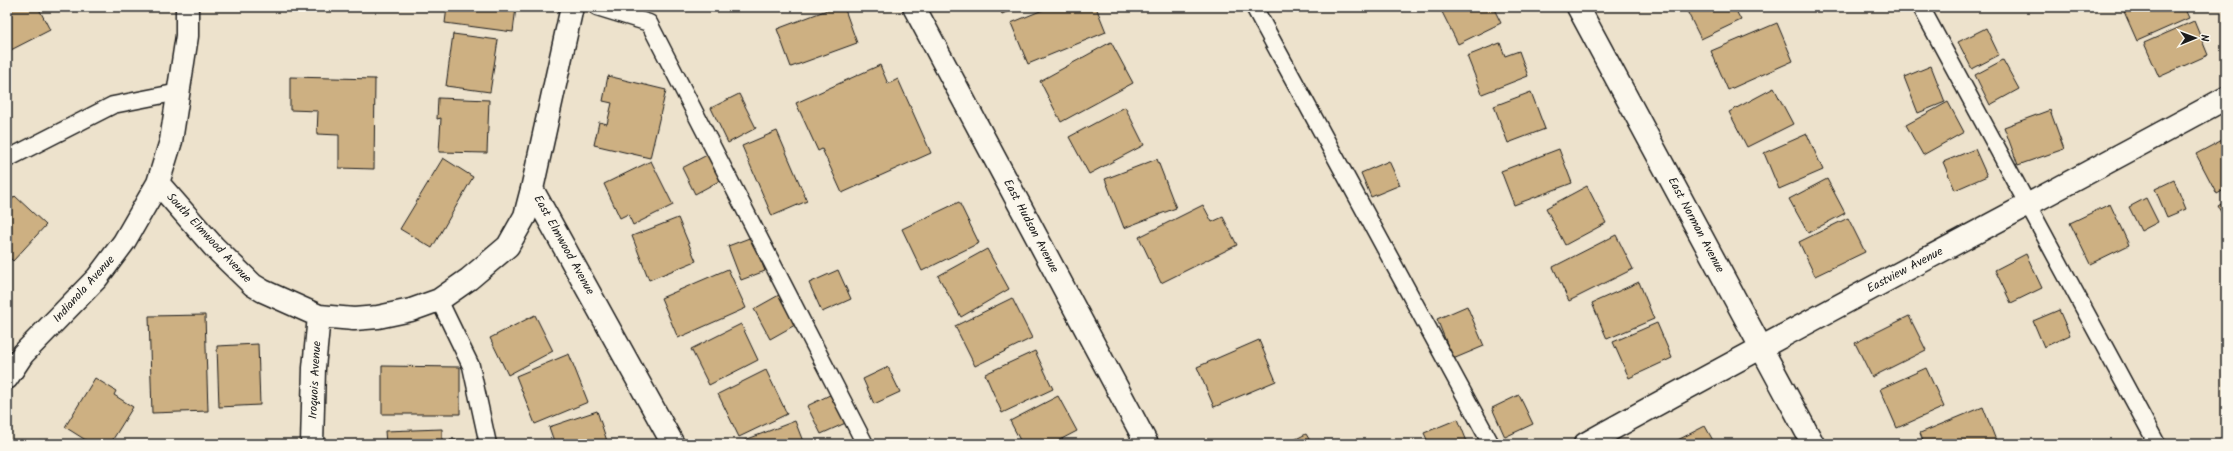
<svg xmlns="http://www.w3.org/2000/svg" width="2233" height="451" font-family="Kalam,sans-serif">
  <rect width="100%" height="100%" fill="#ede2cc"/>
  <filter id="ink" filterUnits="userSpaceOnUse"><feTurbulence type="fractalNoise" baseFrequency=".025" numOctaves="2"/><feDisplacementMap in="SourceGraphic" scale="8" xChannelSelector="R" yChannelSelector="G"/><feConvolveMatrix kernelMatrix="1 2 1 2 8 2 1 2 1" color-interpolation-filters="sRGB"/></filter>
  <g filter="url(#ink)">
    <!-- building -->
    <path fill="#cdb082" stroke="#1c1c1c" d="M7,7H38L50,30L7,52Z
      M447,7H516L513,32L445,23Z
      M835,7H844L857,43L791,67L777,29Z
      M999,7H1018L1002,14Z
      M1050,7H1096L1106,32L1028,64L1011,23Z
      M1493,7L1501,23L1458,44L1440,8Z
      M1685,7H1734L1741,20L1701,39Z
      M2122,7H2184L2189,18L2137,41Z
      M2194,21L2208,55L2159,77L2144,43Z
      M1777,23L1793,61L1728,90L1711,51Z
      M1986,28L1999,55L1972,69L1958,42Z
      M453,34L498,40L490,92L446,86Z
      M1111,42L1133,83L1061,122L1040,81Z
      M1500,43L1505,56L1519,51L1528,76L1482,94L1467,56Z
      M2003,60L2019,89L1990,105L1975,75Z
      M880,65L888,84L898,79L931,153L842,193L822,149L818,151L796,103Z
      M1931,66L1945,102L1918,113L1904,77Z
      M608,76L666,90L650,158L594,145L599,122L607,124L612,103L603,101Z
      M290,77L375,79L374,169L339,168V135L317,134L318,111L290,110Z
      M1774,88L1793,124L1747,147L1729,112Z
      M1531,92L1545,129L1508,143L1494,106Z
      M739,94L756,128L728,143L711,108Z
      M438,98L489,100L487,153L439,152L441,118L437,119Z
      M1948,102L1964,132L1923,155L1906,125Z
      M1125,107L1144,145L1089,174L1069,137Z
      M2050,110L2064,149L2018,165L2004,127Z
      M777,131L807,201L772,216L742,146Z
      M1807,134L1823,170L1779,189L1764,153Z
      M2226,138V189L2217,194L2196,154Z
      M1559,149L1572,183L1514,205L1501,171Z
      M1975,149L1987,176L1955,190L1943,162Z
      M707,155L721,180L695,194L682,168Z
      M443,158L473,177L432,248L400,229Z
      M1157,159L1176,208L1124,228L1105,179Z
      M651,161L673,205L633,225L628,214L620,218L604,184Z
      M1389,161L1400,185L1371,197L1361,173Z
      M1827,179L1845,213L1808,233L1789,199Z
      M2174,180L2186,209L2167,217L2155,189Z
      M1587,186L1606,223L1565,245L1546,208Z
      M15,196L46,225L13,261L7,255V205Z
      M2146,198L2158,222L2141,231L2129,207Z
      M2226,201V219L2218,206Z
      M959,202L979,243L922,271L902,229Z
      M2110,204L2129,245L2090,264L2070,223Z
      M1203,205L1212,222L1223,217L1237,245L1161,283L1139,237Z
      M678,218L696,261L649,280L632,236Z
      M1848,218L1865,252L1815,276L1799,242Z
      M1616,235L1633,269L1569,301L1553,267Z
      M752,237L765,271L741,280L728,246Z
      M987,249L1009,289L961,317L938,276Z
      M2026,254L2042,288L2011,303L1995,270Z
      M728,269L746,308L678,338L661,298Z
      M838,270L851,299L822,312L809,283Z
      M1639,282L1654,319L1607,339L1592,303Z
      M779,295L795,325L770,339L754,309Z
      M1012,298L1032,338L975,366L955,326Z
      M1467,306L1484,346L1453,359L1437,319Z
      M2059,310L2070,335L2044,347L2033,321Z
      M205,315L208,411L152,413L149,316Z
      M535,315L553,351L508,375L490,338Z
      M1909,316L1926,350L1872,377L1855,343Z
      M1657,323L1672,358L1629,378L1613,342Z
      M741,324L758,360L709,385L691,349Z
      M1259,340L1276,381L1214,407L1197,367Z
      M258,344L260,405L219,407L217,346Z
      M1035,351L1053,389L1002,413L985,374Z
      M569,354L588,402L535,424L516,376Z
      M382,366L460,367V414H382Z
      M888,367L900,392L874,404L863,379Z
      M1926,368L1944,407L1897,428L1880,389Z
      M766,370L787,414L739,437L718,394Z
      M95,378L116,391L114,395L133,407L110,444H92L65,427Z
      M836,392L850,421L821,434L807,406Z
      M1519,395L1533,424L1505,437L1492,408Z
      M1058,396L1077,431L1052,444H1022L1010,421Z
      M1983,407L1997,443L1924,444L1920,433Z
      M597,411L608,444H555L549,427Z
      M1458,419L1468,444H1429L1424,433Z
      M795,421L804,444H740V442Z
      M1705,426L1715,444H1670Z
      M442,429V444H386L385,431Z
      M1306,434L1312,444H1286Z
      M481,439V444H450V440Z
      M40,440L52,444H39Z"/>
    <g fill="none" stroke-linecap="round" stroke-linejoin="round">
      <defs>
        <path id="lane" d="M597,7L649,23L865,444
          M1254,7L1491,444
          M1921,7L2157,444
          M7,159L113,105L179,92
          M439,300L471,366L488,444"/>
        <path id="street" d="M572,7L532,189L673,444
          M914,7L1147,444
          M1578,7L1813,444
          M158,183L214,247L253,285L263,291L319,316L354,319L378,317L411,310L439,300L469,279L508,246L525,216L532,189
          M7,378L23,354L97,278L124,242L158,183L171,141L187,36V7
          M312,444L314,368L319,316
          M1585,444C1797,326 2013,214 2226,98"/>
      </defs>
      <!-- lane casing -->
      <use href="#lane" stroke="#1c1c1c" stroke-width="19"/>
      <!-- street casing -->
      <use href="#street" stroke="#1c1c1c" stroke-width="25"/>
      <!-- lane -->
      <use href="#lane" stroke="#fbf7ec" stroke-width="16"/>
      <!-- street -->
      <use href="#street" stroke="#fbf7ec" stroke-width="22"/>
    </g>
  </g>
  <g text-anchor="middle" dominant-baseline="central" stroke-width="3" stroke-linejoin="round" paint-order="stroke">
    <!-- street labels -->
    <g font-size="12" fill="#1c1c1c" stroke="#fbf7ec">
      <text transform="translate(1696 225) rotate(62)">East Norman Avenue</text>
      <text transform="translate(1031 226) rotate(62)">East Hudson Avenue</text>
      <text transform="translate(209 238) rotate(47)">South Elmwood Avenue</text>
      <text transform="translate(564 245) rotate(61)">East Elmwood Avenue</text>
      <text transform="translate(1905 270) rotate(-28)">Eastview Avenue</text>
      <text transform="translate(84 289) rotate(-48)">Indianola Avenue</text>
      <text transform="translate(315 380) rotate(-87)">Iroquois Avenue</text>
    </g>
  </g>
  <!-- margin -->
  <rect width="2233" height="451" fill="none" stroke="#fbf7ec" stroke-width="24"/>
  <rect x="12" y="12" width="2209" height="427" fill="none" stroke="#1c1c1c" stroke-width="1.5" filter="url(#ink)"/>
  <!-- north arrow -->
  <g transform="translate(2195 38) rotate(89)" stroke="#fbf7ec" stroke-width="3" paint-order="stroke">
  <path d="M0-3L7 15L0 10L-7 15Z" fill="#1c1c1c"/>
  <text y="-6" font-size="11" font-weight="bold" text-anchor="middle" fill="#1c1c1c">N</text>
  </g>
</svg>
